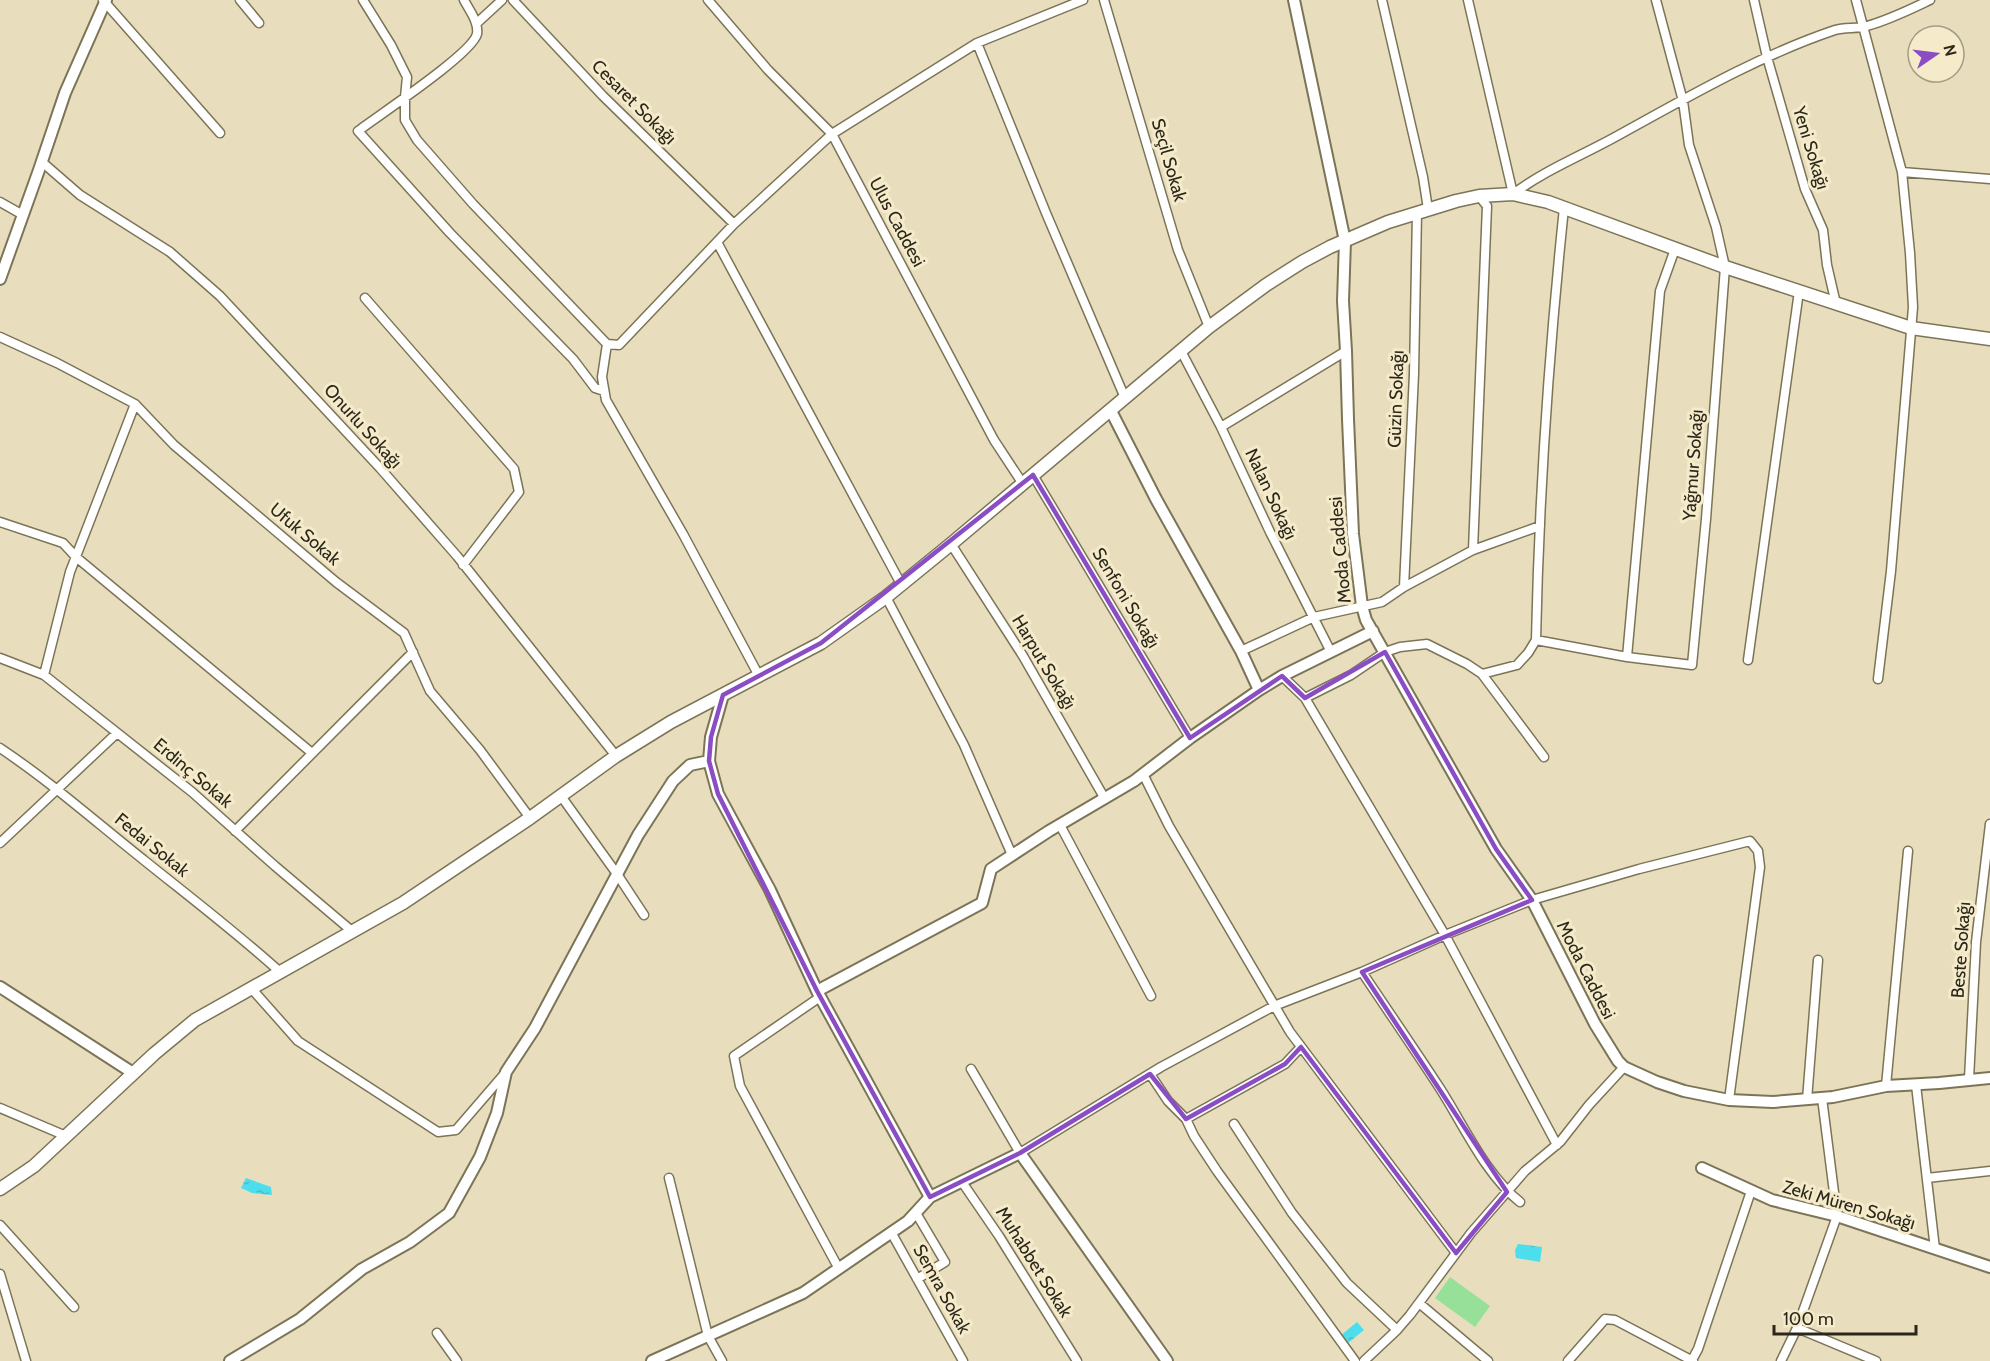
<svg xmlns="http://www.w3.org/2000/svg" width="1990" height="1361" font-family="Cabin,sans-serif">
  <defs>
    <pattern id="water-ripples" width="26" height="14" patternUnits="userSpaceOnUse" patternTransform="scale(1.5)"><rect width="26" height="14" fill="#4cdeec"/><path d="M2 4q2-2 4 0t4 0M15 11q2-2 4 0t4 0" fill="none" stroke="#43beca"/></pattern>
  </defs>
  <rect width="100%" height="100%" fill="#e8debe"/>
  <!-- grass -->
  <path fill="#97e09a" d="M1450,1277L1490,1306L1475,1327L1435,1298Z"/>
  <!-- water -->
  <path fill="url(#water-ripples)" d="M246,1178L271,1187L272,1195L252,1193L241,1188Z
    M1518,1244L1542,1247L1540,1262L1516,1258L1515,1250Z
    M1357,1322L1364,1330L1347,1344L1340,1336Z"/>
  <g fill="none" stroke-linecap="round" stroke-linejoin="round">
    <defs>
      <path id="minor" d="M103,0L220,133
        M240,0L259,23
        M363,0L391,45L407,77L405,97V120L417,140L473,204L607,344L602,377L606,400L683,534L759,676
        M464,0C469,10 479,22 477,34C472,54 379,115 358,131L450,233L573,359L595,388L604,391
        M513,0L603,96L734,224
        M708,0L768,70L832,134L994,440L1023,484
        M1104,0L1178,250L1209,327
        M1382,0L1423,177L1428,209
        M1468,0L1513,194C1545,170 1583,155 1617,136C1688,97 1758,56 1835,30C1845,27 1857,29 1867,26C1889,20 1909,10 1930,0
        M1754,0L1767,57L1805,189L1823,230L1827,265L1836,304
        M1856,0L1902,172L1910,253L1913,307L1891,571L1878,679
        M477,23L502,0
        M977,43L1046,213L1125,398
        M42,162L80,195L170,252L220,296L380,468L457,556L616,756
        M1902,172L1990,179
        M0,202L23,215
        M1564,208C1549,351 1539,496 1536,640L1627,657L1660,291L1675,249
        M717,242L901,584
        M365,298L514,469L519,492L463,565
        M0,337L57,363L135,404L174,445L336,582L404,633L430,691L480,750L530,818
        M607,344L619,345L734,224L832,134L977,43L1083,0
        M1181,351L1221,427L1270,532L1331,652
        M1221,427L1346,351
        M1033,475L1190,738
        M0,522L63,543L76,557L312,753
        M951,544L1023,656L1105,799
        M1473,550L1487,206L1479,196
        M1404,587L1414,374L1417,212
        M886,597L964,745L1012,855
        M1241,651L1314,617L1382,602L1404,587L1473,550L1540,526
        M1627,657L1692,665L1706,519L1725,267L1716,227L1689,145L1683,101L1656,0
        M0,658L44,675L192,792L275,866L353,932
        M1748,660L1799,291
        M1482,674L1517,665L1528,653L1536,640
        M44,675L70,572L135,404
        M1282,676L1305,698L1445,935L1532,900L1639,869L1750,841L1758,851L1760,867L1729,1100
        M1305,698L1351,675L1385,652L1400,647L1427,644L1467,664L1482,674L1544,757
        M0,748C51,782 97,823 145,861C191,898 237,933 280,972
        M1143,774L1169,826L1290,1032L1456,1253
        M561,796L617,874L644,915
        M1060,825L1151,996
        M235,831L413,652
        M0,843L117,733
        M1362,972C1388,1011 1415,1050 1441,1090C1464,1126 1486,1175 1520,1202
        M251,988L298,1041L438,1132L456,1130L506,1072
        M820,997L734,1056L740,1086L839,1269
        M971,1069L1020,1153L1161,1067L1274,1006L1362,972L1445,935L1557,1145
        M1150,1074L1168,1101L1186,1119L1194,1136L1217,1171L1355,1361
        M1969,1079L1976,942L1990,824
        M1916,1085L1935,1249
        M1886,1086L1908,851
        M1807,1100L1818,960
        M0,1108L66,1136
        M1186,1119L1285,1064L1301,1047
        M1234,1124L1292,1213L1347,1283L1397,1330
        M669,1178L708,1336L722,1361
        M1927,1178L1990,1171
        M962,1182L999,1236L1077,1361
        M916,1213L945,1262L917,1279
        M0,1225L74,1307
        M891,1232L963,1361
        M0,1274L26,1361
        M1419,1303L1488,1361
        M1797,1328L1876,1361
        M437,1333L457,1361
        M1692,1360L1698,1349L1751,1191
        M1364,1361L1397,1330L1410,1315L1471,1233L1525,1171L1560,1142L1589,1105L1624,1067
        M1568,1361L1605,1319L1615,1320L1693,1361
        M1781,1361L1797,1328L1837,1216L1822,1098"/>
      <path id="tertiary" d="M1294,0L1345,241L1343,301L1346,351L1348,419L1353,534L1362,606L1366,620L1496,849L1532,900L1595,1024L1618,1061L1624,1067L1657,1082L1684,1091L1729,1100L1773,1102L1833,1097L1886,1086L1939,1083L1990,1078
        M0,279L39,170L65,93L106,0
        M1111,411L1156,499L1241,651L1259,690L1282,676L1373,631
        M723,695L711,737L709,761L718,794L770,890L817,991L930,1197L1020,1153L1167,1361
        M0,987L133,1073
        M817,991L982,903L991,869L1049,831L1134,781L1190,738L1259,690
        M1702,1168L1772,1200L1837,1216L1990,1267
        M230,1361L300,1319L362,1269L410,1242L449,1213L480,1157L497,1113L506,1072L535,1028L638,835L673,781L690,765L709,761
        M652,1361L803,1293L908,1221L930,1197"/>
      <path id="secondary" d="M0,1189L34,1166L154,1054L195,1020L403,903L530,818L616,756L671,722L821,643L886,597L951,544L1209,327L1266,285L1302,262L1330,247L1388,222L1456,201L1479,196L1513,194L1548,202L1725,267L1911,328L1990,339"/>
    </defs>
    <!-- minor casing -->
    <use href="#minor" stroke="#7c7457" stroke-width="11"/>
    <!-- tertiary casing -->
    <use href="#tertiary" stroke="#7c7457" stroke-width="14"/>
    <!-- secondary casing -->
    <use href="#secondary" stroke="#7c7457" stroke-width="15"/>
    <!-- minor -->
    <use href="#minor" stroke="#fff" stroke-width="8"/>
    <!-- tertiary -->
    <use href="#tertiary" stroke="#fff" stroke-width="10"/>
    <!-- secondary -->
    <use href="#secondary" stroke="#fff" stroke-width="12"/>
  </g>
  <!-- marked area -->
  <path fill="none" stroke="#8b4dc3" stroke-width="4.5" stroke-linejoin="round" d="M1033,475L1190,738L1282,676L1305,698L1385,652L1496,849L1532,900L1362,972L1507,1192L1456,1253L1301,1047L1285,1064L1186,1119L1150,1074L1020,1153L930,1197L817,991L718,794L709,761L711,737L723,695L821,643Z"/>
  <g text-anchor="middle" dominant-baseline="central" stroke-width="6" stroke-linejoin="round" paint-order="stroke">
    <!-- street labels -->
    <g font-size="18" fill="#2b281b" stroke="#f5ebcb">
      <text transform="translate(634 102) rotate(45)">Cesaret Sokağı</text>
      <text transform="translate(1811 148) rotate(73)">Yeni Sokağı</text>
      <text transform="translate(1169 160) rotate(74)">Seçil Sokak</text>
      <text transform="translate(897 222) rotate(62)">Ulus Caddesi</text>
      <text transform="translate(1396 399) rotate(-88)">Güzin Sokağı</text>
      <text transform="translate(363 426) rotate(48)">Onurlu Sokağı</text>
      <text transform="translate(1693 465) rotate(-86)">Yağmur Sokağı</text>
      <text transform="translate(1271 494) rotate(65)">Nalan Sokağı</text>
      <text transform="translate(305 534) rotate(40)">Ufuk Sokak</text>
      <text transform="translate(1340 550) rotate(-95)">Moda Caddesi</text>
      <text transform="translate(1126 598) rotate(59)">Senfoni Sokağı</text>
      <text transform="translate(1044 662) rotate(59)">Harput Sokağı</text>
      <text transform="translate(193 773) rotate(40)">Erdinç Sokak</text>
      <text transform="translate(152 845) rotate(39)">Fedai Sokak</text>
      <text transform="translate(1961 950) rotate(-86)">Beste Sokağı</text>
      <text transform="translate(1586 970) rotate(63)">Moda Caddesi</text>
      <text transform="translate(1849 1205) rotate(16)">Zeki Müren Sokağı</text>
      <text transform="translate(1034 1262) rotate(58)">Muhabbet Sokak</text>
      <text transform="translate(942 1289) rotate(61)">Semra Sokak</text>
    </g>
  </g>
  <!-- north arrow -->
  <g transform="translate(1936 54) rotate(76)"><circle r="28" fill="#f5ebcb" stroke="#a49d85" stroke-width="1.5"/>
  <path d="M0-4.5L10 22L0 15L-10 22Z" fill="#8b4dc3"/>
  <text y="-9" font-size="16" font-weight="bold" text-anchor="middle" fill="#2b281b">N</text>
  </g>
  <!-- scale -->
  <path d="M1774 1325v9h142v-9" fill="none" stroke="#2b281b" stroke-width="3"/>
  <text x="1783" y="1325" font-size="18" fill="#2b281b" stroke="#f5ebcb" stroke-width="4.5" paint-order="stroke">100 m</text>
</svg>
